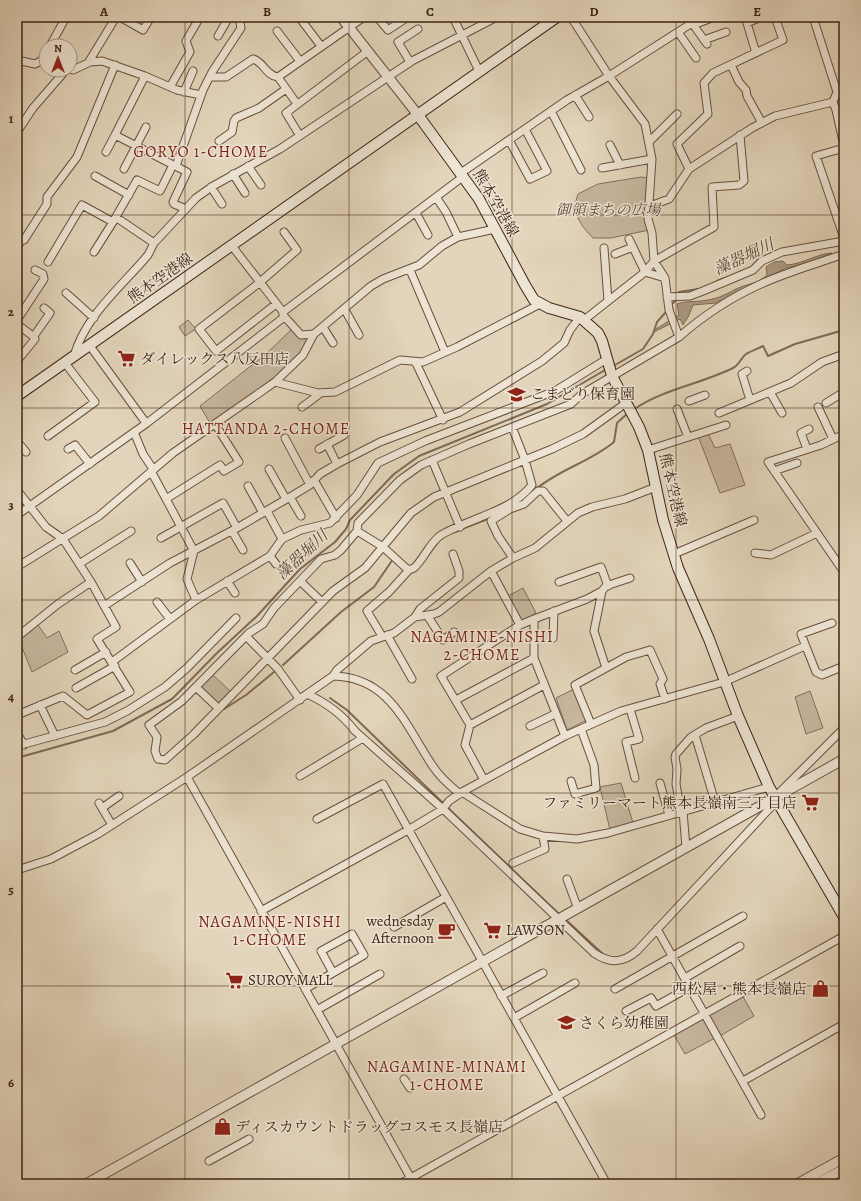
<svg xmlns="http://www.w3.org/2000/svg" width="861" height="1201" font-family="Alegreya,'Noto Serif JP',serif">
  <rect width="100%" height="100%" fill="#e3d5bb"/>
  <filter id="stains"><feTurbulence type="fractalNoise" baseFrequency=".005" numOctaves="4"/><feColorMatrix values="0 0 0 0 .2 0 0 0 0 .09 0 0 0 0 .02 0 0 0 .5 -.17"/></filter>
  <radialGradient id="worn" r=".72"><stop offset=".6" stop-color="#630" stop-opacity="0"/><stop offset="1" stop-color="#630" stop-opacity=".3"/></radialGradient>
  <!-- green -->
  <path fill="#c7b79f" stroke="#826e5a" d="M641,177L649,178V230L611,238H593C580,225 571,212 578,194L598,184Z
    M188,320L196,329L185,336L179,327Z
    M292,329L308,338L299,355L281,373L210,423L200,406L266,354Z
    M708,433L715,448L730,444L745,485L720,493L698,436Z
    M523,588L536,613L522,621L508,596Z
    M38,625L47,638L59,631L68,652L32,672L21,645L20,639Z
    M213,675L231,692L220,703H218L202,688V685Z
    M574,689L587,720L567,730L556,698Z
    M810,691L823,728L806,734L795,697Z
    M621,783L633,823L610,830L600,787Z
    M742,995L754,1016L720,1036L708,1015Z
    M704,1017L715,1038L685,1054L674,1035Z"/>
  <!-- water -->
  <path fill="#ab9982" stroke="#7f6a56" d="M832,253L804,264L786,268L716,303L693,305L688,317L683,325L680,319L654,332V330L679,315L677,304C685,301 692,302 701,301C717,299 723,296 736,289C746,284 758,284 767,275L766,267L774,262L783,261L787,265C803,264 816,254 832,253Z"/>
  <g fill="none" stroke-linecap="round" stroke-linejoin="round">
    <!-- stream -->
    <path stroke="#7f6a56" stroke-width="2" d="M753,265L760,258L773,253
      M717,281L728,277
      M679,292L698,289
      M673,303L675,301
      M615,365L643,349L653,334L657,322L665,313
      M633,410C663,389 701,384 733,368C739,365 741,358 746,354C751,351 757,349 763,346L768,356L795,344L844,330
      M536,489C560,469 590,462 614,442L617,423L628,413
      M525,497L532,491
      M462,529L490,518
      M449,534L458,531
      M426,558L439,541
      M283,665L341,612L374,587L393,559
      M330,698L347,710L444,804
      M224,709L246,695L274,672
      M17,758L113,731L172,699L217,653L257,616L300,569L335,542L346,529L350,520L394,474L419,456L547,404L605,370
      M447,807L560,915
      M565,919L604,955"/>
    <defs>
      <path id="minor" d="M120,17L143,30L151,17
        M299,17L321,46
        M377,17L388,30L408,17
        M453,17L479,71
        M571,17L609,76L645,124L652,159L648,219L652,233L654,261L665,278L669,310L679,337
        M813,17L837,92L833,102L836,110L844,109
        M692,23L707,44
        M277,31L300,61
        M678,32L696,58
        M218,36L229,17
        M704,40L726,32
        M50,46L66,17
        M756,53L747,23L761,17
        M410,62L398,42L418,29
        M88,63L116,17
        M17,64L21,61L35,64L46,58
        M731,65L739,82L746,90L747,96L762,123
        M70,69L73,70L90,62L102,61L145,76L177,90L201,95
        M145,76L115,135L187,172L173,202L174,204L186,209
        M210,77H226L253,59C263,61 266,76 278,77L364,17
        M278,77L297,104
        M170,87L190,52L186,41L200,17
        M184,92L193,71
        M575,95L589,117
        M836,110L844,146
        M551,111L581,170
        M17,132L33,108L66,70
        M300,136L286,113L368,51
        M509,140L530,179L547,171L525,129
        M219,141L232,132L234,121L236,118L259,108L286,89
        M649,142L677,114
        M610,145L620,165
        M844,148L816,156L844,238
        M106,152L115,135
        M176,166L203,90L212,72L241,28L239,17
        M248,166L261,185
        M602,168L652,159
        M124,169L146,127
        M689,169L677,144L708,114L704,83L713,73L783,40L775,17
        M461,173L567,100L609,76L692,23L696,24L714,17
        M233,174L245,193
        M95,176L129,195
        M211,187L222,204
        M436,197L446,212L458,237
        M650,206L669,199L689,169L752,128L775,116L833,102
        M416,213L428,235
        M117,218L154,243
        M629,239L645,272L665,278
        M17,247L21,241L24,240L47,204V197L77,157L115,65
        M604,248L608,301
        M94,252L113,222
        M615,254L633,247
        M48,262L82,205L113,222L137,180L160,191L173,165
        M410,270L445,352
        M66,293L94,318
        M667,297L690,296L703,291L753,270L762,261L782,252L844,241
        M276,304L216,351L199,329L259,283L297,250L284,232
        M345,310L359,335
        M283,312L464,176
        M284,316L301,335L314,334
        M17,320L44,279L43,274L35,270
        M584,320L645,272L654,261L714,227L712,187L739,185L744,181L740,135
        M17,324L34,337L35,339L17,361
        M323,327L333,343
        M34,336L50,313L44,308
        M90,346L146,423
        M74,356C85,316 122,286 148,255L154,243L196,198L213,186L280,149L412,61L497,17
        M416,363L443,420
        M747,371L742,374L750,400
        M275,382L303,355L314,334L371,286L383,279L419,265L442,246L458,237L495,229
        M770,392L782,413
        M689,401L705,395
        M626,403L583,434L552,449L434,497L411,513L365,568L333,591L193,735L165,760L158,759L155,751L157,737L149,725L182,701L249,633L263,624L274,608L321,559L335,555L341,550L357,531L358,523L400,480L421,465L469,444L571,404L582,394L679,337C703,316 732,297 761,284C787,272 816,264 844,254
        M826,403L844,392
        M302,407L321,393
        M818,407L833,439
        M677,409L688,437
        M719,413L791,383L822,362L844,354
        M134,432L143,454L153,469
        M844,434L821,445L768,462L844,572
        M48,436L95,402L65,363
        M285,438L310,485
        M17,441L26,452
        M327,444L337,464
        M68,449L75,445L90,464
        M319,449L344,435
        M807,449L801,433L809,429
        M648,450L726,425
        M432,460L460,527
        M269,469L286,499
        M774,471L797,463
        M314,480L336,518
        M248,486L263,513
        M17,490L46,527L63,539L91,582L116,627L97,639L130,692L87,715L63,696L17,715
        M290,497L301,516
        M166,499L220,465L224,471L239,462L215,424
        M17,515L147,423L283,318V312L232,246
        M232,531L243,550
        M357,531L383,547L406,568L409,570L414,568C424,559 430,542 441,535C469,518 511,512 532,485L525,460L512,427
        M161,538L223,503L237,528
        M282,539L301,530L330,523L357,495L378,463L425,441L555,391L602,362
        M755,553L771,555L817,533
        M674,554L754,520
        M270,556L276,564
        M513,558L498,536L491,521L510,509L524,504L538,491H543L567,521
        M130,563L142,582
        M79,564L131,531
        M17,567L99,516L173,453L275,382L318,393L335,392L400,360L423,362L457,347L540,304
        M227,581L235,593
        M300,581L322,602
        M559,582L601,567L608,586
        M196,600L270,556L282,539L267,511
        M157,602L170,619
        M104,606L170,563L237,528L290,497L310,485L320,474L337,464L380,442L460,412L542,361L564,343L570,330L580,317
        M427,615L443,640L454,632
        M415,617L420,609L459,578V571L453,554
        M534,619L587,599L602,591L606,586L630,578
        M832,623L801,634L816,672L822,675L844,666
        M387,635L412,679
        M246,636L278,669L300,700
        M382,636L367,611L389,592L409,570
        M17,637L58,604L91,582
        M553,638L554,611
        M534,658L565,736
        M112,662L196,600L187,579L194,551L151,471
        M606,668L626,657L650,650L663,679L660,684L665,699
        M75,670L106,652
        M333,676C390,677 406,726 432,765C439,776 450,786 460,794
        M196,687L218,708
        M76,688L115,666
        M307,694C327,703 342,714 355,731L443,809L594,953C610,964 623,963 637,951L771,807L775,797L844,728
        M456,700L534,658V619L520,625
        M40,705L55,736
        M630,709L639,739L626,742L635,778
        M591,724L575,685L606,668L594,631L602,591
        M470,725L544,685
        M530,726L555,714
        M17,733L24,745
        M695,735L715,802
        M17,746L105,722L127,711L165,687L187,668L236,618
        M300,776L363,738
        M187,777L414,1184
        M484,780L465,745L470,725L441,676L520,625L491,571
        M571,781L575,794L596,788L594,765L581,729
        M660,783L669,815
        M462,792L520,829L543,836L577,839L608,833L769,787
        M99,803L112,825
        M102,808L119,796
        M683,811L686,848
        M681,812L676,784L677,769L675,757L676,754L691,737L706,728L738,716
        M317,819L383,784L607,1184
        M513,863L545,849L543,836
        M17,870L51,859L98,834L187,777L333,676L337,670L371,641L394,633L415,617L434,614L439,612L491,571L513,558L535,548L578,513L592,507L625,499L656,487
        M567,879L578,909
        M261,911L408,830L443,809L449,801L462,792L565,736L621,711L724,682L805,646
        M394,927L446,897
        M657,929L761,1115
        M685,978L740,946
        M305,989L364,955L352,934L321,951L333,973
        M615,989L743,916
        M501,996L543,973
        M317,1010L380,974
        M626,1011L651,998L656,1006L690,987
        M514,1018L575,983
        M404,1079L410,1088
        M743,1081L844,1024
        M209,1161L249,1139
        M400,1184L844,936"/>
      <path id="tertiary" d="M341,17L418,115
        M86,1184L844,759
        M797,1184L844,1158
        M816,1184L844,1169"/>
      <path id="secondary" d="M418,115L479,199L525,285L534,300L549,308L580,317L598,333L602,341L612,376L639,427L648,450L663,520L678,568L709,639L738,716L769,787L844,917
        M17,396L557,17"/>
    </defs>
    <!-- minor casing -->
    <use href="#minor" stroke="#67503e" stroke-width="9"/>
    <!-- tertiary casing -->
    <use href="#tertiary" stroke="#67503e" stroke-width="11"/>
    <!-- secondary casing -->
    <use href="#secondary" stroke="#3e2414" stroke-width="12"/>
    <!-- minor -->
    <use href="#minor" stroke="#ede4d3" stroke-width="7"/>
    <!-- tertiary -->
    <use href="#tertiary" stroke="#ede4d3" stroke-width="9"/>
    <!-- secondary -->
    <use href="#secondary" stroke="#ede4d3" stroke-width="10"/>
  </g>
  <!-- grid -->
  <path fill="none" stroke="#3e2414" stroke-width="1" stroke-opacity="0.55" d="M185,17V1184M349,17V1184M512,17V1184M676,17V1184M17,215H844M17,408H844M17,600H844M17,793H844M17,986H844"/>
  <!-- icons -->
  <defs>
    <symbol id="supermarket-bare" viewBox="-9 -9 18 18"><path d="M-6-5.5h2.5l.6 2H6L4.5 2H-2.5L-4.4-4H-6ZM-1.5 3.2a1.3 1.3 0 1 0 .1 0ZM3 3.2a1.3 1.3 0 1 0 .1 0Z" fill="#8f2418" stroke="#ede4d3" stroke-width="2.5" paint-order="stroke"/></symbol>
    <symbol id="school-bare" viewBox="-9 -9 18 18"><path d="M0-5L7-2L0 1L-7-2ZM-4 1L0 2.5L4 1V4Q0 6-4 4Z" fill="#8f2418" stroke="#ede4d3" stroke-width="2.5" paint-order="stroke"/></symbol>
    <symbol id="cafe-bare" viewBox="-9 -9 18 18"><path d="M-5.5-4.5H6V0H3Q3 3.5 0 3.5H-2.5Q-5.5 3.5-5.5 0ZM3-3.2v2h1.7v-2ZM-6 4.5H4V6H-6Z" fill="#8f2418" stroke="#ede4d3" stroke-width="2.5" paint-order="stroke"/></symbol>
    <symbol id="shop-bare" viewBox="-9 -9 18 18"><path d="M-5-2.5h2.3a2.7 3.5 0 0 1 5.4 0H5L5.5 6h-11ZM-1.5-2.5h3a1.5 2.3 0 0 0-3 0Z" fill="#8f2418" stroke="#ede4d3" stroke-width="2.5" paint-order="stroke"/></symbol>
  </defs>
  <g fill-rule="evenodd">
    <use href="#supermarket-bare" x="114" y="346" width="25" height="25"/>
    <use href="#school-bare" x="504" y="382" width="25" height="25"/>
    <use href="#supermarket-bare" x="798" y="790" width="25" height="25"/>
    <use href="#cafe-bare" x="434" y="918" width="25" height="25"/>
    <use href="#supermarket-bare" x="480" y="918" width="25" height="25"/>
    <use href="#supermarket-bare" x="222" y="968" width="25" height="25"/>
    <use href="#shop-bare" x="808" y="976" width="25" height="25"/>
    <use href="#school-bare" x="554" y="1010" width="25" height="25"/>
    <use href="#shop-bare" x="210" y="1114" width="25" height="25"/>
  </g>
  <g text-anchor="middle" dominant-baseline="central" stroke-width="3" stroke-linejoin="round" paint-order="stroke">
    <!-- street labels -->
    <g font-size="15" fill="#3e2414" stroke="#ede4d3">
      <text transform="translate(496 203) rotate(60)">熊本空港線</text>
      <text transform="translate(160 278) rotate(-35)">熊本空港線</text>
      <text transform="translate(673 490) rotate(77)">熊本空港線</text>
    </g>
    <!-- park labels -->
    <g font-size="15" font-style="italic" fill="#604937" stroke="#ede4d3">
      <text x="608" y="210">御領まちの広場</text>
    </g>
    <!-- poi labels -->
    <g font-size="15" fill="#3e2414" stroke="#ede4d3" text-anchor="start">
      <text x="140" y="359">ダイレックス八反田店</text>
      <text x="530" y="394">こまどり保育園</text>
      <text x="797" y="803" text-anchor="end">ファミリーマート熊本長嶺南三丁目店</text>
      <text x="434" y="921" text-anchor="end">wednesday<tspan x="434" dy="17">Afternoon</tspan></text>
      <text x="506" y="930">LAWSON</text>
      <text x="248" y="980">SUROY MALL</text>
      <text x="807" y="989" text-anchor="end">西松屋・熊本長嶺店</text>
      <text x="579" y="1023">さくら幼稚園</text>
      <text x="235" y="1127">ディスカウントドラッグコスモス長嶺店</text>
    </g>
    <!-- neighbourhood labels -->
    <g font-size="16" letter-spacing="1" fill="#7a1f14" stroke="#ede4d3">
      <text x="201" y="152">GORYO 1-CHOME</text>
      <text x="266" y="429">HATTANDA 2-CHOME</text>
      <text x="482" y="637">NAGAMINE-NISHI<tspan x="482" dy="18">2-CHOME</tspan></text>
      <text x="270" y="922">NAGAMINE-NISHI<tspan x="270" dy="18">1-CHOME</tspan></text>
      <text x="447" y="1067">NAGAMINE-MINAMI<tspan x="447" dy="18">1-CHOME</tspan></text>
    </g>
    <!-- water labels -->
    <g font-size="16" font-style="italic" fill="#5f4735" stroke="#ede4d3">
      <text transform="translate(744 257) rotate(-25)">藻器堀川</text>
      <text transform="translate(302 555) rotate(-43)">藻器堀川</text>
    </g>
  </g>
  <!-- margin -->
  <rect width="861" height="1201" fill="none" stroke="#e3d5bb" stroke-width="44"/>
  <!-- north arrow -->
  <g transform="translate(58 58)"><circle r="19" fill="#ede4d3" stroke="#a79787"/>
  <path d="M0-3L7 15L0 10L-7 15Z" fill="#8f2418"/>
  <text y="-6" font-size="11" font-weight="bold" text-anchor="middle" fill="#3e2414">N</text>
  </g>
  <rect x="22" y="22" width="817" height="1157" fill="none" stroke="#3e2414" stroke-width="1.5"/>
  <g font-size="13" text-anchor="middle" font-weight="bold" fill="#3e2414">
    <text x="104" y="16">A</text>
    <text x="267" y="16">B</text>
    <text x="430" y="16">C</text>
    <text x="594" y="16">D</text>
    <text x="757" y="16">E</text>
    <text x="11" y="123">1</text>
    <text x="11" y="316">2</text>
    <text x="11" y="509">3</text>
    <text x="11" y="701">4</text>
    <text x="11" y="894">5</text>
    <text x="11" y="1087">6</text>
  </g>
  <rect width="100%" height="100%" filter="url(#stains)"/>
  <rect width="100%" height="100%" fill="url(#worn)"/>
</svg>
